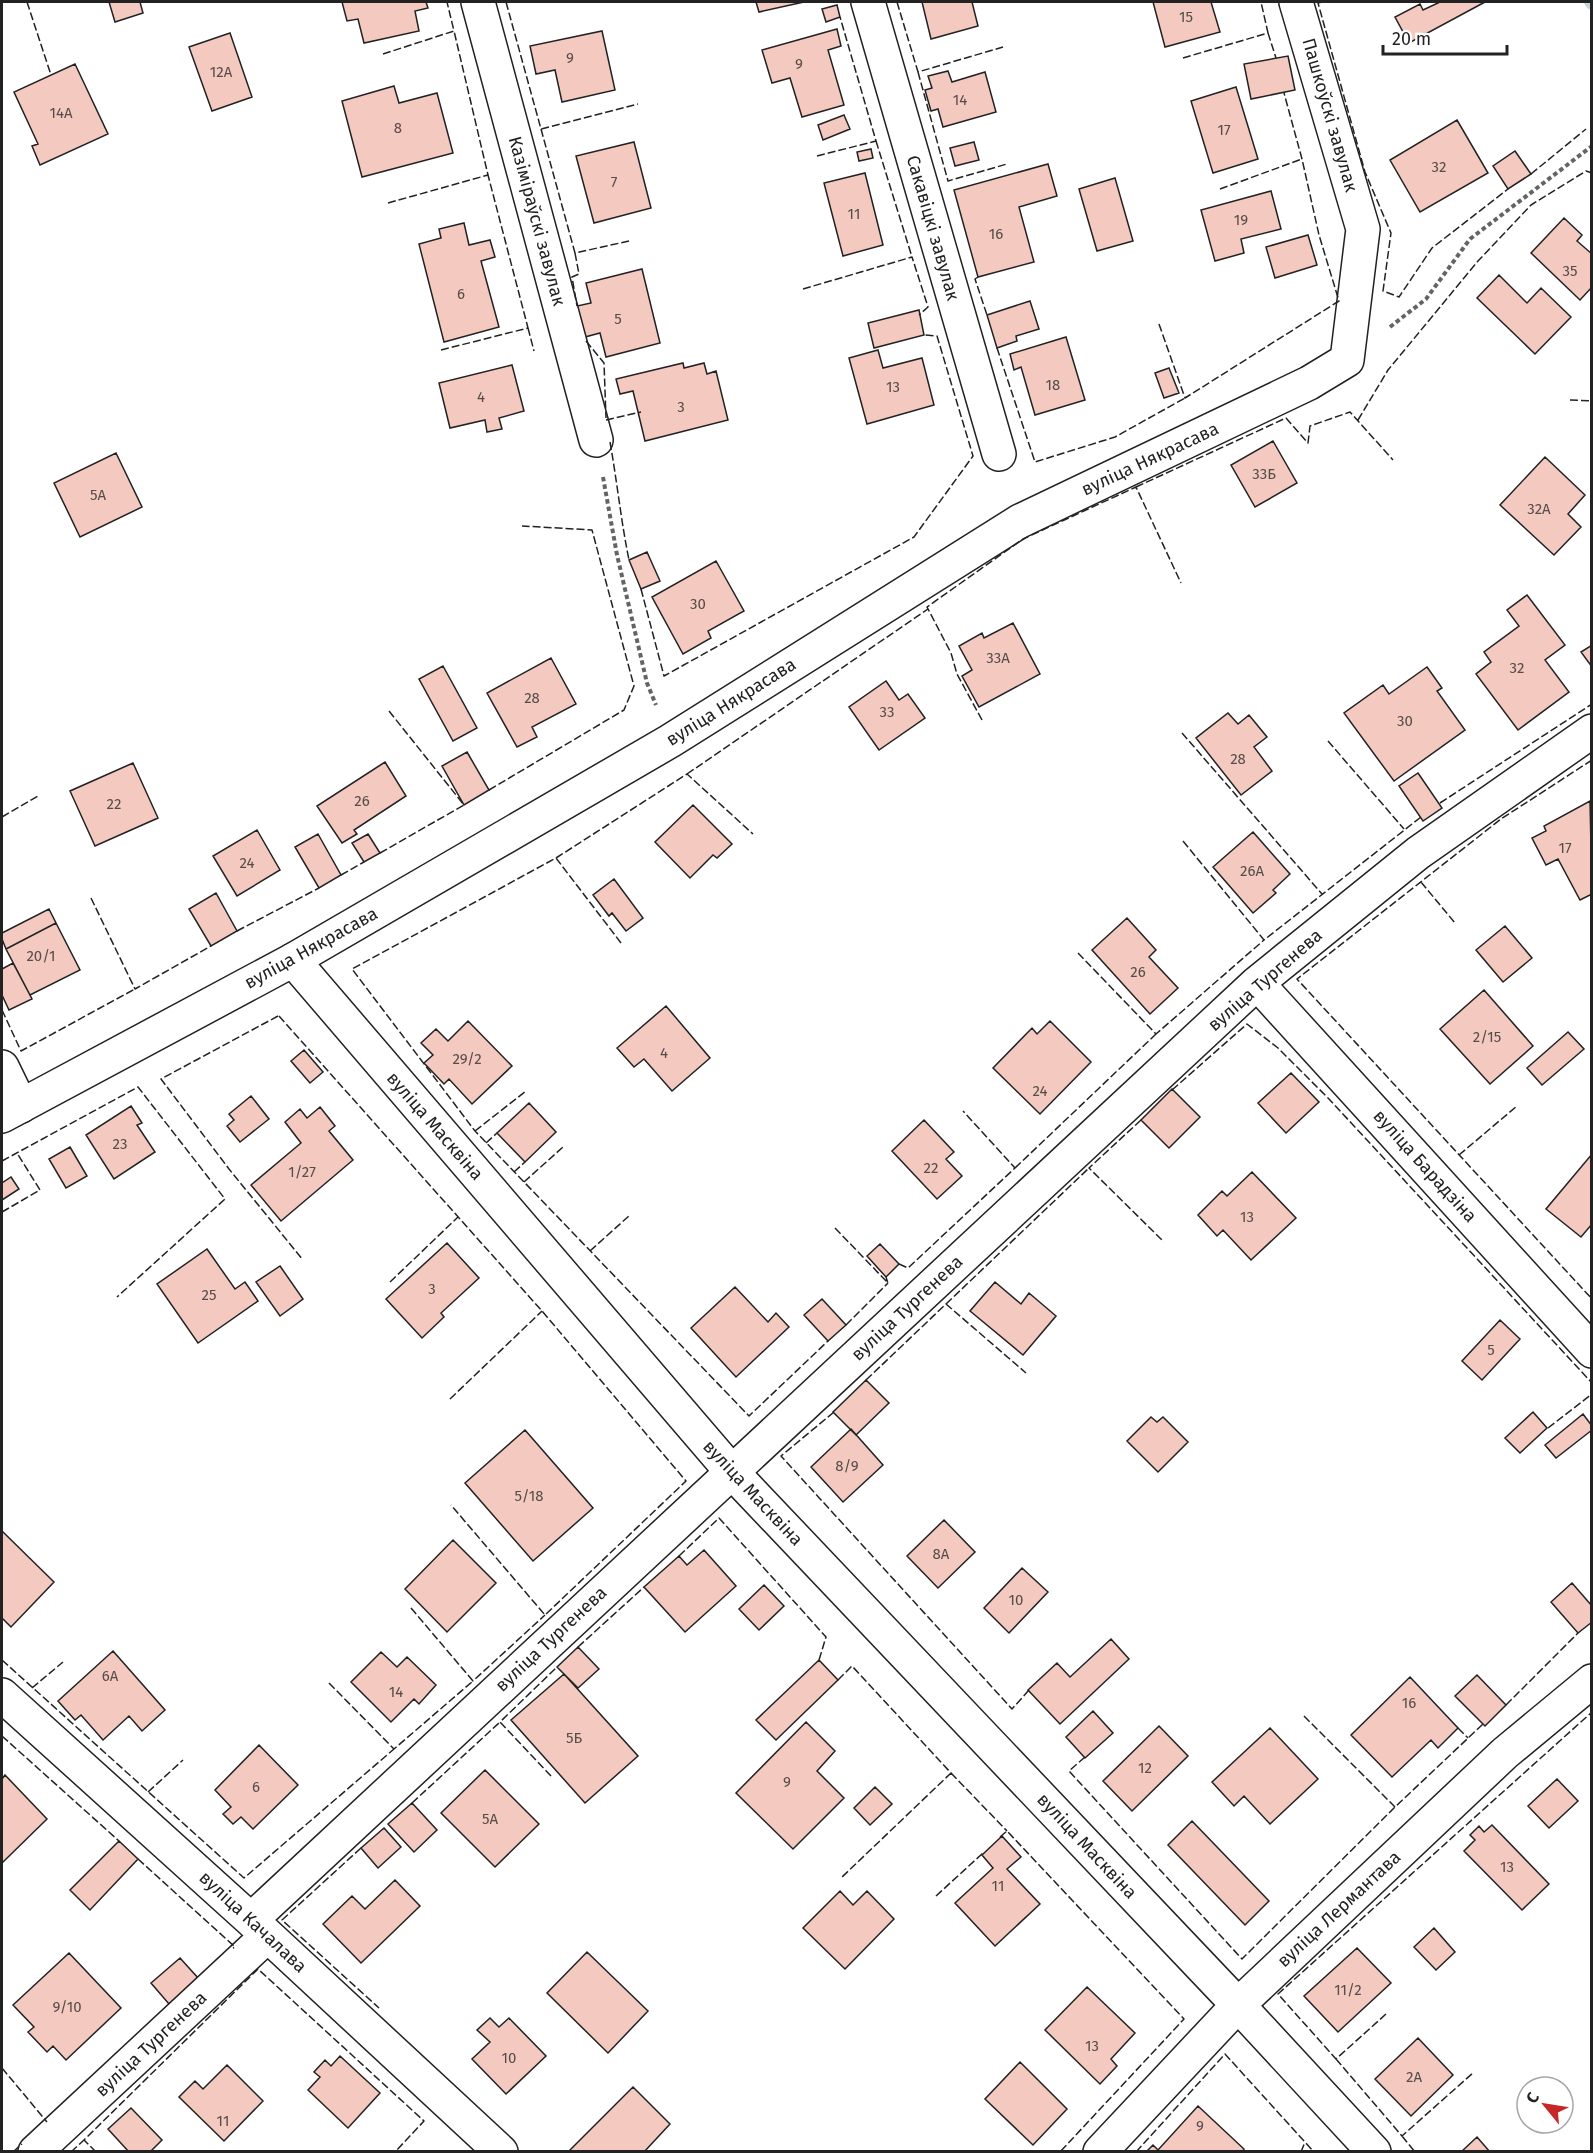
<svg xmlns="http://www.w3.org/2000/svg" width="1593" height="2153" font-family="'Fira Sans',sans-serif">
  <rect width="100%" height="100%" fill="#fff"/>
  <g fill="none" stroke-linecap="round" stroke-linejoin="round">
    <!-- stream -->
    <path stroke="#c7d3dd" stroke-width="12" d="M1590,2L1592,4"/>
  </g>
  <!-- building -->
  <path fill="#f3c9c0" stroke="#222" stroke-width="1.5" d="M109,2H140L143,13L115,22Z
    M342,2H426L428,8L415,11L419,31L364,43L358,19L347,21Z
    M756,2H804L759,12Z
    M922,2H972L978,26L931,39Z
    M1153,2H1211L1220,32L1165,47Z
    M1440,2H1485L1409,43L1395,17L1420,4L1423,10Z
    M837,5L840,17L826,22L822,9Z
    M837,29L841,46L828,50L844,105L802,117L790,78L772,83L762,50Z
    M602,31L615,90L562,102L555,70L536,74L530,46Z
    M230,33L252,97L212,111L189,47Z
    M1288,56L1295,90L1251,99L1244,64Z
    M75,64L108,134L40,165L32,146L38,144L14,92Z
    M948,71L952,82L985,72L996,112L943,127L938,109L931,111L925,90L932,88L928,76Z
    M394,86L399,103L437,93L453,153L362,177L342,101Z
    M1236,87L1258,159L1213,173L1191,101Z
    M844,115L850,129L823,140L818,125Z
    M1457,120L1488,173L1420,212L1390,160Z
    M634,142L651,208L594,223L576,156Z
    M974,142L979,160L955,166L950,148Z
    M871,149L873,158L859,161L857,152Z
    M1515,151L1531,174L1508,189L1493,166Z
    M1048,164L1057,196L1019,207L1034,262L978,277L954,190Z
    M865,173L883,245L843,256L824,183Z
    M1115,178L1133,241L1097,251L1079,189Z
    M1271,191L1281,229L1241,239L1244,253L1215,261L1201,210Z
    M1564,218L1582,235L1577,241L1592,254V287L1580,300L1531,253Z
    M464,223L469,245L490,240L495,257L481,261L499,327L444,342L419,244L441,238L439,229Z
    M1308,235L1317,265L1275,278L1266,247Z
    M642,269L660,343L606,357L600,333L585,337L577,306L591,303L586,283Z
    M1499,275L1527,303L1541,288L1571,317L1535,354L1477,298Z
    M1030,301L1039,329L1016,336L1017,341L997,348L987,315Z
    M919,310L924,335L874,348L868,323Z
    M1066,337L1085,400L1035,415L1021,367L1014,370L1010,354Z
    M878,350L883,368L922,358L934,405L867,424L849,358Z
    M683,363L684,368L704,363L707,374L716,371L728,420L645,441L633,391L620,394L616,379Z
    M512,365L524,411L499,418L502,429L487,432L485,420L450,428L439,383Z
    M1169,368L1179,393L1164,398L1155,373Z
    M1273,441L1297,483L1255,507L1231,465Z
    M116,453L142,507L80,537L54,483Z
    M1545,457L1585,495L1568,514L1581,527L1554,555L1500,505Z
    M647,552L660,581L641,589L629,560Z
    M716,561L744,611L708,631L711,638L683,654L652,597Z
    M1527,595L1565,645L1545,660L1569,692L1518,730L1476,674L1491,662L1484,652L1519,626L1507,610Z
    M1013,623L1040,674L979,707L962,676L972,670L959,646L982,633L984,638Z
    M1592,645V667L1581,652Z
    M551,658L576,704L532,727L537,737L517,747L487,693Z
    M443,666L477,728L453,741L419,679Z
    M1427,667L1442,688L1437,691L1465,730L1394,781L1344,713L1383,685L1389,694Z
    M886,681L899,700L908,694L925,718L879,750L849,707Z
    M1228,713L1238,724L1249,715L1267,737L1254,747L1272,771L1241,795L1196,738Z
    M467,752L489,790L464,805L442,766Z
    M385,762L406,796L354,830L357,834L342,843L317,806Z
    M133,763L158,818L95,846L70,791Z
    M1418,773L1442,808L1423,821L1399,786Z
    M1590,801L1592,894L1580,900L1558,859L1546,865L1532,838L1546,831L1544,826Z
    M693,805L732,844L717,858L713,855L690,878L655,842Z
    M257,830L280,870L237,896L213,856Z
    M1253,832L1290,874L1273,890L1276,893L1253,913L1213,867Z
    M318,834L341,875L319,888L295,847Z
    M368,834L380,853L364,862L352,843Z
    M614,879L643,918L626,931L612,913L609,916L593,895Z
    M216,893L237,931L211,946L189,909Z
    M49,909L56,923L6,949L2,939V933Z
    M1127,918L1156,950L1149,957L1178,988L1150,1014L1092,950Z
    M56,923L80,970L30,995L6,949Z
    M1505,926L1532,958L1503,982L1476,950Z
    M13,963L32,999L9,1010L2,995V969Z
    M1484,990L1533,1046L1490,1084L1440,1029Z
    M666,1006L710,1058L672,1091L644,1059L634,1067L617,1048Z
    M468,1021L512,1066L472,1104L449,1079L444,1084L424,1063L433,1055L421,1043L436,1029L448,1041Z
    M1050,1021L1091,1062L1040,1114L993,1068L1032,1028L1037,1034Z
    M1568,1032L1584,1049L1542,1085L1527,1068Z
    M304,1050L323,1072L310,1083L291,1061Z
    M1291,1073L1319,1102L1286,1133L1258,1103Z
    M1172,1089L1200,1117L1169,1148L1141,1120Z
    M251,1096L269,1119L240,1142L227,1126L234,1120L229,1114Z
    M529,1103L556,1132L525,1162L497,1133Z
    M131,1106L142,1123L137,1125L155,1152L114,1179L86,1135Z
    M320,1107L335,1126L329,1131L353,1160L281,1221L251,1185L301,1143L285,1122L300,1109L307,1118Z
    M924,1120L954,1152L946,1159L962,1176L937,1199L892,1151Z
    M70,1147L87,1176L66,1188L49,1159Z
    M1592,1154V1224L1581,1237L1546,1209Z
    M1252,1172L1296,1218L1251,1260L1223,1230L1217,1236L1198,1215L1222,1191L1227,1196Z
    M11,1177L19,1189L2,1200V1183Z
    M447,1243L479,1278L441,1313L444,1317L422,1338L386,1299Z
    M880,1244L899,1264L886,1277L867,1256Z
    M207,1249L235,1289L245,1282L258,1301L198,1343L157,1284Z
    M280,1266L303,1299L280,1316L256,1282Z
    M995,1282L1021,1304L1029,1293L1056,1316L1023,1355L970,1311Z
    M735,1287L768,1322L776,1313L789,1327L736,1377L691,1328Z
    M822,1299L846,1325L828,1341L804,1315Z
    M1500,1320L1520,1339L1482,1380L1462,1361Z
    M866,1380L889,1403L856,1435L833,1412Z
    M1533,1412L1547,1428L1520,1453L1505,1438Z
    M1583,1414L1592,1426V1430L1556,1458L1545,1445Z
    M1151,1417L1157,1422L1163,1417L1188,1442L1158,1472L1127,1441Z
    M851,1429L883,1465L843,1502L811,1467Z
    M525,1430L593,1508L533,1561L465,1483Z
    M944,1520L975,1552L938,1588L907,1556Z
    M2,1531L54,1582L11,1627L2,1618Z
    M453,1540L496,1583L447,1632L405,1589Z
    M704,1550L736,1586L685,1632L644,1587L679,1556L687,1565Z
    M1022,1568L1048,1592L1009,1633L984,1608Z
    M1572,1583L1592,1606V1622L1578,1633L1551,1602Z
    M764,1585L784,1606L759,1630L739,1609Z
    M1111,1639L1129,1659L1060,1724L1028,1690L1057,1663L1070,1677Z
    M578,1647L599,1669L578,1688L557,1667Z
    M113,1651L165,1710L142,1731L129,1716L103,1740L81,1715L75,1720L58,1701Z
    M381,1652L397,1667L407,1657L436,1685L419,1704L414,1699L391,1722L351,1682Z
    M819,1660L838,1680L776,1740L756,1720Z
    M564,1674L638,1756L585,1803L511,1720Z
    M1477,1675L1506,1705L1485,1726L1455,1696Z
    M1410,1677L1458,1728L1438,1748L1431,1740L1392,1777L1351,1735Z
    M1093,1711L1113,1733L1085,1758L1066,1737Z
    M806,1722L835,1751L817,1771L844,1798L793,1849L736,1793Z
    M1159,1726L1188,1756L1132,1811L1103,1781Z
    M1270,1728L1318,1779L1270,1824L1244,1796L1234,1806L1212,1782Z
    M259,1745L298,1785L253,1829L241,1817L233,1824L223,1814L231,1807L215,1790Z
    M485,1770L539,1824L495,1867L441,1813Z
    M5,1775L47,1819L2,1863V1779Z
    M1557,1779L1578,1801L1549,1828L1528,1806Z
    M875,1787L892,1804L870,1825L854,1808Z
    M412,1803L437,1830L414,1852L388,1824Z
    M1192,1821L1269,1901L1245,1925L1168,1845Z
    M1492,1825L1549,1884L1522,1910L1464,1851L1475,1840L1470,1835L1479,1826L1484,1832Z
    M384,1828L401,1847L378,1868L361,1848Z
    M1002,1836L1021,1857L1007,1869L1040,1904L995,1946L955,1903L993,1868L982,1855Z
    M119,1841L138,1859L90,1910L70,1890Z
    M395,1880L420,1906L361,1963L323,1924L352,1896L365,1909Z
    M840,1891L853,1905L867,1891L894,1919L845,1969L803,1928Z
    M1434,1928L1455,1952L1436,1970L1414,1947Z
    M1357,1948L1391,1983L1338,2032L1304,1996Z
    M587,1952L648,2011L608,2053L547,1993Z
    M69,1953L121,2008L66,2060L53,2046L47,2052L28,2032L34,2027L13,2005Z
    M180,1958L199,1979L169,2004L151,1983Z
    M1087,1987L1135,2033L1111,2059L1117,2066L1100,2084L1045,2030Z
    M490,2018L499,2027L509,2018L546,2056L506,2094L472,2059L490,2042L477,2030Z
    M1418,2038L1453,2075L1411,2116L1375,2079Z
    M340,2056L380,2093L348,2128L308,2090L320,2077L314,2072L325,2060L331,2066Z
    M1020,2062L1067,2109L1033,2145L985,2099Z
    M227,2065L263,2101L224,2141L179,2097L195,2081L203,2089Z
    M633,2087L670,2124L644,2152H568Z
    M1198,2106L1244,2149L1242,2152H1146L1153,2145L1158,2150Z
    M131,2108L162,2140L150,2152H129L108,2129Z
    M1477,2137L1490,2152H1461Z"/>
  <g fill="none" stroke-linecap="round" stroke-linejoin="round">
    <defs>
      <path id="minor" d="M478,2L596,440
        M868,2L999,454
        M293,960L670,741L1020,521L1309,383L1347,360L1363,229L1296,2
        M1257,983L1592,1351
        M2,1067L21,1106
        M2,1695L251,1920L501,2152
        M251,1920L1257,983L1418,853L1592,731
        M35,2152L267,1936
        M1100,2152L1238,2005L1505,1753L1592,1681"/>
      <path id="secondary" d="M2,1116L293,960L731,1471L1238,2005L1374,2152"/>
    </defs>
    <!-- minor casing -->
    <use href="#minor" stroke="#222" stroke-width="36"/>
    <!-- secondary casing -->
    <use href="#secondary" stroke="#222" stroke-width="36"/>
    <!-- path -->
    <path stroke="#646464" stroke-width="4" stroke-dasharray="4.5 3" stroke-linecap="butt" d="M1390,327L1426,299L1470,239L1592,146
      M603,477L617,555L647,683L656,705"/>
    <!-- minor -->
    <use href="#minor" stroke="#fff" stroke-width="33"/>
    <!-- secondary -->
    <use href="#secondary" stroke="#fff" stroke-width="33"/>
    <!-- fence -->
    <path stroke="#222" stroke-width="1.5" stroke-dasharray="8 3" stroke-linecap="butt" d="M27,2L51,75
      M506,2L541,129L638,104
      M897,2L918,72L1003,47
      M1322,2L1318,3L1365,172L1391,233L1383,291L1399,297L1432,248L1508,189
      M1268,33L1276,58
      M383,54L454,31L447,2
      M1183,58L1268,33L1261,2
      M918,72L948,181L1007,164
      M541,129L575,253L629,241
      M876,141L912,257
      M817,156L876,141L840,17
      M1531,174L1586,129
      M1220,189L1302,159
      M388,203L488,175L454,31
      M575,253L579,274L572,277L577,306
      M978,277L975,279L987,315
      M803,289L912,257L928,307L919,315
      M1159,324L1185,398L1339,301L1319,235L1302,159L1284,93
      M528,328L534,351
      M586,341L604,363L606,418
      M997,348L1035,462L1115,437L1185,398
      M441,350L528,328L488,175
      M1570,400L1592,401
      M606,420L641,412
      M1358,420L1388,370L1478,261L1531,205L1586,171L1592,173
      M610,442C617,481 621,521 629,560
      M1136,487L1286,418L1308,443L1310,426L1350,412L1393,460
      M641,589L664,676L914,537L973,456L937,336L924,335
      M982,720L957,674L951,653L927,607L1023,539L1136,487L1181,583
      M1182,733L1322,894
      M1328,741L1404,829
      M1592,760L1501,819L1297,979L1592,1299
      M687,774L928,609L927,607
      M489,790L624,710L634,686L592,530L522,526
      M1440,803L1592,704
      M2,817L38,796
      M1183,841L1264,940L1421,817
      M380,853L464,805L389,711
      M556,858L687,774L753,834
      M341,875L364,862
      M1421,882L1455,923
      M91,898L135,989L211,946
      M237,931L319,888
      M621,943L556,858L352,969L475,1131L749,1416L828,1341
      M1078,953L1156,1034L1264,940
      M2,1010L21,1051L135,989
      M278,1016L161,1079L229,1169L303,1260
      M279,1016L542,1311L686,1481L545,1615L451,1505
      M1172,1090L1247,1024L1278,1048L1329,1099L1592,1383
      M1141,1120L1089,1168L1164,1242
      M475,1131L526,1091
      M486,1143L497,1133
      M1459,1155L1517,1106
      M2,1161L138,1087L225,1199L117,1297
      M1015,1168L1156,1034
      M514,1172L525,1162
      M524,1182L563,1147
      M2,1212L40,1190L17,1153
      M835,1228L888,1283L886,1277
      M590,1251L630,1215
      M899,1264L908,1268L1015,1168L963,1111
      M390,1282L458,1217
      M946,1304L1089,1168
      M846,1325L888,1283
      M866,1380L946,1304L1026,1373
      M450,1399L542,1311
      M834,1412L781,1456L1012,1709L1029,1690
      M1548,1428L1592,1394
      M679,1556L719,1518L826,1637L819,1660
      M411,1608L473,1681L545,1615
      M578,1647L644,1587
      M2,1660L244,1878L394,1749
      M838,1680L852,1666L951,1773L841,1878
      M329,1683L394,1749L473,1681
      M32,1688L63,1662
      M1506,1705L1578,1633
      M1304,1716L1395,1807
      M1458,1728L1468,1738
      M2,1736L119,1841
      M1085,1757L1069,1771L1242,1959L1395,1807L1483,1724
      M951,1773L1007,1831
      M551,1776L500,1722L557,1667
      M148,1792L183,1760
      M412,1803L500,1722
      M1000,1837L1007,1831L1184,2019L1060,2152
      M361,1848L282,1920L379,2008
      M138,1859L235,1947L233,1948
      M936,1896L983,1853
      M1386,2014L1336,2059L1278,1994L1592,1712
      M1336,2059L1402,2136L1474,2072
      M2,2068L47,2122
      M1402,2136L1415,2152
      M13,2152L22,2144
      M71,2152L84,2140
      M96,2152L84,2140L258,1969L424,2121L395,2152
      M1136,2152L1225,2054L1314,2152
      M1301,2152L1305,2142"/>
  </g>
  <g text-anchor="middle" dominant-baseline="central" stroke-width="4.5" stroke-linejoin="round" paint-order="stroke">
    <!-- number labels -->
    <g font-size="15" fill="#564c4a">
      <text x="1186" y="17">15</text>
      <text x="570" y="58">9</text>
      <text x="799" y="64">9</text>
      <text x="221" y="72">12А</text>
      <text x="960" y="100">14</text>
      <text x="61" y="113">14А</text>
      <text x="398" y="128">8</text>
      <text x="1224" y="130">17</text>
      <text x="1439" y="167">32</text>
      <text x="614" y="182">7</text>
      <text x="854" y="214">11</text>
      <text x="1241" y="220">19</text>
      <text x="996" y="234">16</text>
      <text x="1570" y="271">35</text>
      <text x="461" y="294">6</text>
      <text x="618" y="319">5</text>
      <text x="1053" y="385">18</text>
      <text x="893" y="387">13</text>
      <text x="481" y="397">4</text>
      <text x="681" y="407">3</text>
      <text x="1264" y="474">33Б</text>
      <text x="98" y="495">5А</text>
      <text x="1539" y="509">32А</text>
      <text x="698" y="604">30</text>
      <text x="998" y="658">33А</text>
      <text x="1517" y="668">32</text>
      <text x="532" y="698">28</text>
      <text x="887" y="712">33</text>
      <text x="1405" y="721">30</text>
      <text x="1238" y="759">28</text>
      <text x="362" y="801">26</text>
      <text x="114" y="804">22</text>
      <text x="1565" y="848">17</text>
      <text x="247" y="863">24</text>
      <text x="1252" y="871">26А</text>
      <text x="41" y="956">20/1</text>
      <text x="1138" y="972">26</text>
      <text x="1487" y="1037">2/15</text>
      <text x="664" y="1053">4</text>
      <text x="467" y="1059">29/2</text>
      <text x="1040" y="1091">24</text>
      <text x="120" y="1144">23</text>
      <text x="931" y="1168">22</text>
      <text x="302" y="1172">1/27</text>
      <text x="1247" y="1217">13</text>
      <text x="432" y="1289">3</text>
      <text x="209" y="1295">25</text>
      <text x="1491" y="1350">5</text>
      <text x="847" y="1466">8/9</text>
      <text x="529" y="1496">5/18</text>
      <text x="941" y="1554">8А</text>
      <text x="1016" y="1600">10</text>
      <text x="110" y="1676">6А</text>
      <text x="396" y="1692">14</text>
      <text x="1409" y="1703">16</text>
      <text x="574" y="1738">5Б</text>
      <text x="1145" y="1768">12</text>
      <text x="787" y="1782">9</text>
      <text x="256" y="1787">6</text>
      <text x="490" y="1819">5А</text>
      <text x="1507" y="1867">13</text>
      <text x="998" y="1886">11</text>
      <text x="1348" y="1990">11/2</text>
      <text x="67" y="2007">9/10</text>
      <text x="1092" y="2046">13</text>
      <text x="509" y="2058">10</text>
      <text x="1414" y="2077">2А</text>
      <text x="223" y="2121">11</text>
      <text x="1200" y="2126">9</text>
    </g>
    <!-- street labels -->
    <g font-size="18" fill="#222" stroke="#fff">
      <text transform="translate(1330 115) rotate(74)">Пашкоўскі завулак</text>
      <text transform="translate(537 221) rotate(75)">Казіміраўскі завулак</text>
      <text transform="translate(933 228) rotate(74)">Сакавіцкі завулак</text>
      <text transform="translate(1150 459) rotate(-25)">вуліца Някрасава</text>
      <text transform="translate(731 702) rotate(-32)">вуліца Някрасава</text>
      <text transform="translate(311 948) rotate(-29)">вуліца Някрасава</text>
      <text transform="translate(1265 980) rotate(-41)">вуліца Тургенева</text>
      <text transform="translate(435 1126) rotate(49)">вуліца Масквіна</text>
      <text transform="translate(1425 1166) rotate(48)">вуліца Барадзіна</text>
      <text transform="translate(907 1308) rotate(-43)">вуліца Тургенева</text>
      <text transform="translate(753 1493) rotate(47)">вуліца Масквіна</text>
      <text transform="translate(551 1639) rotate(-43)">вуліца Тургенева</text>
      <text transform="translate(1087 1846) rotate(47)">вуліца Масквіна</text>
      <text transform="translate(1339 1909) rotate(-43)">вуліца Лермантава</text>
      <text transform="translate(253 1922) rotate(43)">вуліца Качалава</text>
      <text transform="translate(151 2044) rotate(-43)">вуліца Тургенева</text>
    </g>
  </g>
  <!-- border -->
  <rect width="1593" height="2153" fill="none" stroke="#222222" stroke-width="6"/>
  <!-- north arrow -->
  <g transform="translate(1545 2105) rotate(300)"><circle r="28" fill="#ffffff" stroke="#a7a7a7" stroke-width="1.5"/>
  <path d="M0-4.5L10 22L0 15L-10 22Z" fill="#c62828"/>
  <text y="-9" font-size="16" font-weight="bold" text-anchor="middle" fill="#222222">С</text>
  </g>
  <!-- scale -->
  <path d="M1383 45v9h124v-9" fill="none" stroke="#222222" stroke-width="3"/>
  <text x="1392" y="45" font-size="18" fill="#222222" stroke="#ffffff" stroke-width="4.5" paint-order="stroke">20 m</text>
</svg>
